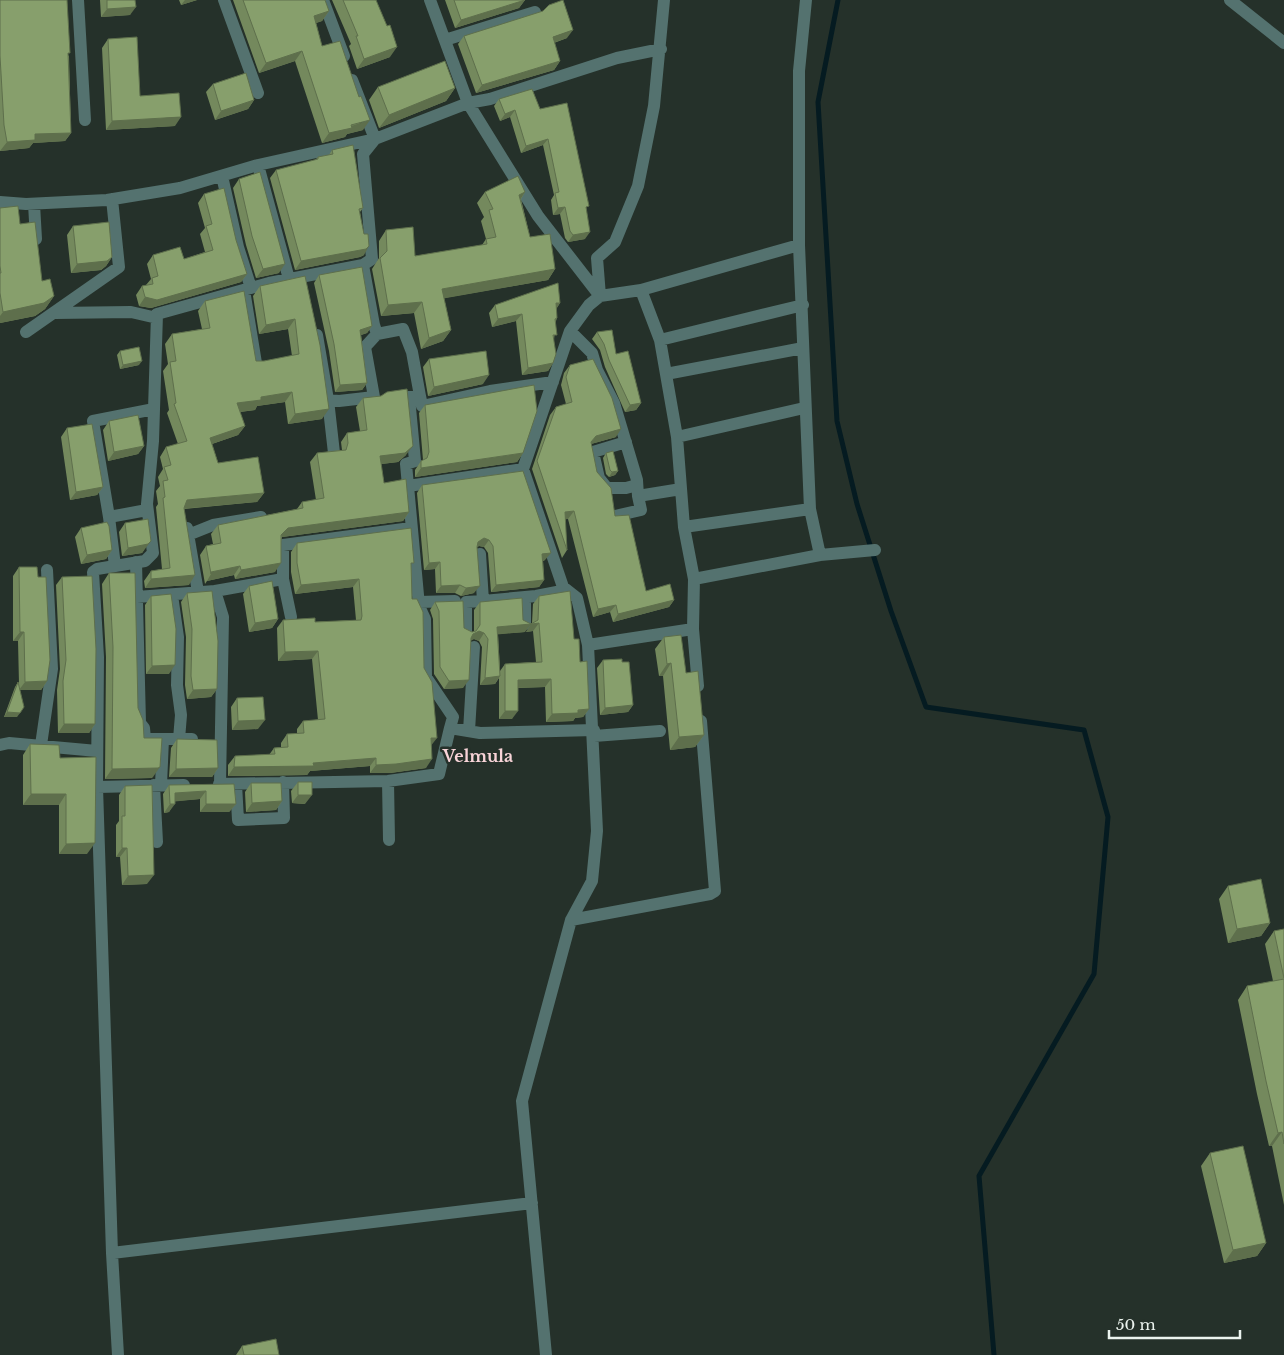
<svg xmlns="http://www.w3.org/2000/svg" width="1284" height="1355" font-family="'Libre Baskerville',serif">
  <rect width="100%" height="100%" fill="#25312a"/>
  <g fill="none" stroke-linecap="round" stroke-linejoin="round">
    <!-- stream -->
    <path stroke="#051b21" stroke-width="5" d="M838,0L818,102L837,421L857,504L891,611L926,707L1084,730L1108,817L1094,974L979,1176L994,1355"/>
    <!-- minor -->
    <path stroke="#54726f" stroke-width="12" d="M78,0L85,120
      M224,0L258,93
      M323,0L344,56
      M430,0L468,103L538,216L600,296L641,290L660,340L677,437L684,527L694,579L693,629L698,686
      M806,0L799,71V245L810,509L820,555L875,550
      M445,40L535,12
      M352,80L375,139L363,154L372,259L363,265L374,325L377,334L403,329L412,352L420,396L409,397L415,461L406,464L419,606L425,619L426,677L453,717L450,728
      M258,165L289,279
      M222,176L238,247L251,288
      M0,202L26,204L107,200L180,188L258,165L375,139L468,103L490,99L617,58L661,49
      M34,204L36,239
      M244,290L256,363
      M641,290L799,245
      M55,313L131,312L157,318
      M570,331L592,353L597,370L614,403L637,480L638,496L681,489
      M26,332L119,267L112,199
      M317,335L328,400L339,401L374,397L365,347L377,334
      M660,340L803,305
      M666,374L803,348
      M420,396L422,406L490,391L553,382
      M328,400L334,453
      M677,437L804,408
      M626,442L593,452L599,478L607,488H626L637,485
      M408,486L523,469
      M147,510L109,517L93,421L154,409
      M615,516L641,510L638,496
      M109,517L115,566
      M684,527L810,509
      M187,528L198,592
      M188,535L213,525L261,517
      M480,554L483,601L536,596L567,590
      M136,562L140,723L144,728L145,739H192
      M283,579L291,617
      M694,579L820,555
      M172,595L178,637L177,685L181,715L179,739
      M137,597L215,591
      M525,597V624
      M419,602L455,601
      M466,632V602L483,601
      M588,645L693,629
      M469,731L474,647
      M594,736L660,731
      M0,745L9,743L97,751
      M41,745L52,669L47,570
      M388,781L389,840
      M219,784L388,781L439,774L450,728L480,733L594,730
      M220,784L223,617L215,591L283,579V545L411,528
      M236,784L238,820L284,818L283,782
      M154,785L157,842
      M161,785L163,739
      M97,787L184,785
      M571,920L710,894L715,891L701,721
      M112,1253L532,1203
      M118,1355L112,1253L97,787L98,657L93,572L97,569L145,561L153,553L147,504L153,441L157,314L269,283L363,265
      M546,1355L522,1101L571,920L592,881L597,831L588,645L577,598L563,587L523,469L570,331L589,305L600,296L597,258L615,242L638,186L654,106L664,0"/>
    <!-- tertiary -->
    <path stroke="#54726f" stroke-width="12" d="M1230,0L1284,43"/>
  </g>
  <!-- wall -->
  <path fill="#74895d" d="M0,0L69,56L71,133L65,141L33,143L29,148L0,151Z
    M100,0H135L130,15L101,17Z
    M179,0H197L181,5Z
    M233,0H325L329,11L322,21L316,23L322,46L363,130L347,134L345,137L322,143L295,61L259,73Z
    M332,0H376L390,57L357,69L349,46L351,44Z
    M445,0H525L519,8L455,28Z
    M464,36L567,38L554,43L560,61L554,70L476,93L458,44Z
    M108,39L140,96L175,126L106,130L102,48Z
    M213,84L254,100L248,109L215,120L206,92Z
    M378,87L455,88L446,101L379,128L369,100Z
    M499,99L540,109L586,210L585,239L568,242L565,238L560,214L553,215L551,200L554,195L543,145L521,153L510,117L500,121L494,106Z
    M332,150L363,208L360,212L364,255L360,257L295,270L270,178L276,170L315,160L318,157L329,155Z
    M239,179L279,273L256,278L246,245L233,188Z
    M485,192H525L521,199L530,237L555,269L548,280L444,298L451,330L443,341L421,349L414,313L381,316L372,269L379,258V241L386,230L415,256L482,245L486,239L481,221L484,217L477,203Z
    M204,194L236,240L247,274L241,282L151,308L139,306L136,295L142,286L146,285L151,279L147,264L153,255L184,259L205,252L200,234L205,228L198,203Z
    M0,208L42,281L54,296L45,309L35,316L0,323Z
    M73,226L112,257L106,266L101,270L71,273L67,235Z
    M319,275L372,326L367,333L361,335L367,383L362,390L335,392L329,351L314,283Z
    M305,276L322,419L288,424L285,402L257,406L255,410L240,412L245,426L238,435L212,444L218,463L264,493L257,502L184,509L189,585L145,588L144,581L151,571L162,569L156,507L158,504L156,491L160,486L158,477L163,469L160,457L166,447L178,444L167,413L169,410L163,371L168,364L165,344L172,334L202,329L198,311L205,301L256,361H264L292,356L288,329L259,334L253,296L260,286Z
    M560,303L556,309L557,318L556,321L554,340L553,363L548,371L522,375L516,321L492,327L489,313L495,305Z
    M597,332L616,354L641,403L636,410L625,412L605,367L600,350L592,339Z
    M120,351L139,365L120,369L117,355Z
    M429,359L483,384L428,396L423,367Z
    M570,365L616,437L591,444L597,472L646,591L674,600L669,607L613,622L610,612L593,617L568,519H565L567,550L562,558L532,469L550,415L556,407L566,404L561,385L564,373Z
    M363,398L406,455L398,462L381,464L384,483L409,512L403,521L282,537L275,572L235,579L234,575L207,581L205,584L200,555L206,546L213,544L211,534L218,525L297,509L302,502L316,500L310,462L317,453L342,450L341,442L347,433L360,431L356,407Z
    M425,405L523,453L517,462L415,477V470L421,461L423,460L419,413Z
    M109,421L144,446L138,454L108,461L103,430Z
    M67,428L103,487L97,495L70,500L61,437Z
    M606,453L618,471L615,475L609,477L606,474L603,458Z
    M422,485L545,560L543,561L544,580L539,587L491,592L488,553L484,547L479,546L477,547L474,593L461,596L455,593H436L435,569L424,570L417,493Z
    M125,523L144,550L142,553L122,556L119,532Z
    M81,528L112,550L106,559L81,564L75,537Z
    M297,543L411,567L412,599L424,668L431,746L426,768L390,773H370V766L310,771L307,775L228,776V765L235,756L269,755L274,748L281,747V743L287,734H297V729L303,721L318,720L312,659L278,661L277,628L283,620L315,622L356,620L353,587L295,594L291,572V552Z
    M19,567L47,681L41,690H20L17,717H4L15,687L18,682L19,684L18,641H13V576Z
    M109,573L144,738L153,777L151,778L105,779L106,657L102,584Z
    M62,577L95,724L89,733H58L57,690L60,669L56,585Z
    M249,586L278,619L272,628L249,632L243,594Z
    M187,593L217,689L211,697L187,699L185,685L186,637L181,602Z
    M151,596L169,674H146L145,605Z
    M539,596L574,639L580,662L589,709L583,717L575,718L573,721L546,722L545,687L518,688L512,719H499V678L495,684L480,685L482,647L479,641L474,639L471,640L463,688L444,689L434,674L433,619L430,610L435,602L464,628L472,632H474V610L480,602L523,620L525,632L498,634L500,671L505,664L536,662L533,631L526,632L532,623L533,604Z
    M664,637L686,673L704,735L695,747L670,750L663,676H659L655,649Z
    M603,660L622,662L633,705L628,712L600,715L597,668Z
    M237,698L258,729L232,730L231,707Z
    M177,739L218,768L212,777H169L171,748Z
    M30,744L60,758L87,854H59V805H23V755Z
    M298,782L305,804L292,803L291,791Z
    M251,783L282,801L276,810L246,812L245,792Z
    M234,784L236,804L229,812H200V799L175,801L169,812L164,813L163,794L169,785Z
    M125,786L147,884L122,885L120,857H116V825L119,821V795Z
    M1228,886L1270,923L1261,936L1228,943L1219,899Z
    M1284,929V1205L1272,1146H1269L1257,1094L1238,1000L1247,986L1273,981L1265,944L1274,931Z
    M1210,1153L1266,1243L1257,1256L1224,1263L1201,1166Z
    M242,1346L279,1355H236Z"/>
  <!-- shaded-wall -->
  <path fill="#5e6f4c" d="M185,0H197L181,5Z
    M525,0L519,8L455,28L461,20Z
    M136,7L130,15L101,17L107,9Z
    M329,11L322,21L307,26L314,16Z
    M573,30L567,38L547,45L553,37Z
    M397,47L390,57L357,69L364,59Z
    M302,51L295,61L259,73L266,63Z
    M560,61L554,70L476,93L482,85Z
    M455,88L446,101L379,128L389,115Z
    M254,100L248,109L215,120L221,111Z
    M515,110L510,117L500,121L505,114Z
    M181,117L175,126L106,130L112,121Z
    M370,120L363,130L347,134L345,137L322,143L329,133Z
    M71,133L65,141L33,143L29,148L0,151L7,142L35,134Z
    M548,139L543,145L521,153L526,146Z
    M525,192L518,203L519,195Z
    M565,207L560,214L553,215L558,208Z
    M590,232L585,239L568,242L573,235Z
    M369,246L364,255L360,257L295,270L301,261Z
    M112,257L106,266L101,270L71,273L77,264Z
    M285,264L279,273L256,278L263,269Z
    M555,269L548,280L435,300L442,289Z
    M247,274L241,282L151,308L139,306L145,297Z
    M54,296L45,309L35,316L0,323V316L3,312Z
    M422,302L414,313L381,316L388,305Z
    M556,303H560L555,311Z
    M522,314L516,321L492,327L498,319Z
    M295,319L288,329L259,334L266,325Z
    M372,326L367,333L355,337L360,330Z
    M451,330L443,341L421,349L429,338Z
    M142,361L139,365L120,369L123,365Z
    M553,363L548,371L522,375L528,368Z
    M489,375L483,384L428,396L434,387Z
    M367,383L362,390L335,392L340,385Z
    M292,392L285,402L257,406L255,410L231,413L237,403L261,397Z
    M641,403L636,410L625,412L630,405Z
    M329,409L322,419L288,424L295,414Z
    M245,426L238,435L203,447L210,438Z
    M621,429L616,437L591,444V442L596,436Z
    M144,446L138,454L108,461L114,452Z
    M413,446L406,455L398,462L374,465L380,456Z
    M523,453L517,462L415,477L421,468Z
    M618,471L615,475L609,477L612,472Z
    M103,487L97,495L70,500L76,492Z
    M264,493L257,502L180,509L187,500Z
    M574,511L568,519L560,520L565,512Z
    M409,512L403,521L282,537L281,535L288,528Z
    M484,538L489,540L484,547L479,546L473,550L478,542Z
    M151,541L142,553L122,556L128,548Z
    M112,550L106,559L81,564L87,555Z
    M551,553L545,560L537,562L542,554Z
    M440,562L435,569L424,570L429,563Z
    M281,563L275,572L235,579L241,570Z
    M240,566L234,575L207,581L211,574V572Z
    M195,575L189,585L145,588L151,579Z
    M359,579L353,587L295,594L301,585Z
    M544,580L539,587L491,592L496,585Z
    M460,585L455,593H436L441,586Z
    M480,586L474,593L461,596L466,588Z
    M674,600L669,607L613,622L618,614Z
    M616,605L610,612L593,617L598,609Z
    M278,619L272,628L249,632L255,623Z
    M539,623L533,631L526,632L531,624Z
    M531,624L525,632L492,635L497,627Z
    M479,631L484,633L479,641L474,639L468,642L473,634Z
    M20,632H24L18,641H13Z
    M318,651L312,659L278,661L285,652Z
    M671,663L663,676H659L667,664Z
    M175,665L169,674H146L152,666Z
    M500,676L495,684L480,685L485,678Z
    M551,679L545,687L512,688L518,680Z
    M469,680L463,688L444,689L449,681Z
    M47,681L41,690H19L25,682Z
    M217,689L211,697L187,699L193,690Z
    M633,705L628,712L600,715L605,708Z
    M589,709L583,717L575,718L573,721L546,722L552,714Z
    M505,711H518L512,719H499Z
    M7,712L20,713L17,717H4Z
    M265,720L258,729L232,730L238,721Z
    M64,724H95L89,733H58Z
    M704,735L695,747L670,750L679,737Z
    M431,738H437L430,747Z
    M376,758L370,766L310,771L307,775L228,776L234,767L313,763Z
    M432,759L426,768L390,773H370L376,765Z
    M160,767L153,777L151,778L105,779L112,769Z
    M218,768L212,777H169L176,769Z
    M206,791L200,799L170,802L175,793Z
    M31,794H66L59,805H23Z
    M298,795H312L305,804L292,803Z
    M282,801L276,810L246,812L252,803Z
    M170,804H175L169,812L164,813Z
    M206,804H236L229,812H200Z
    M95,843L87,854H59L66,844Z
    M122,848H127L120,857H116Z
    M154,875L147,884L122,885L128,876Z
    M1270,923L1261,936L1228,943L1237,929Z
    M1282,1132L1272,1146H1269L1278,1133Z
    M1266,1243L1257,1256L1224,1263L1233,1250Z"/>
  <!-- building -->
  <path fill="#879f6c" stroke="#5e6f4c" d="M0,0H67L70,53H68L71,133L35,134V140L7,142L4,125L0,56Z
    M107,0H135L136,7L107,9Z
    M243,0H325L329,11L314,16L322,46L340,41L359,97L361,96L370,120L351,125L352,128L329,133L302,51L266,63Z
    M343,0H376L387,26L390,25L397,47L364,59L356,36H358Z
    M454,0H525L461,20Z
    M563,0L573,30L553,37L560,61L482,85L464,36L543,11L549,5Z
    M137,37L140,96L179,93L181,117L112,121L108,39Z
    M445,61L455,88L389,115L378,87Z
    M246,73L254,100L221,111L213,84Z
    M532,89L540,109L567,103L589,206L586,207L590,232L573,235L570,231L565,207L558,208L555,193L559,192L548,139L526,146L515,110L505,114L499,99Z
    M353,145L363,208L359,209L364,234H368L369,246L366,249L301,261L276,170L318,159V157L333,154L332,150Z
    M260,172L285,264L263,269L252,236L239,179Z
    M518,176L525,192L519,195L530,237L550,234L555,269L442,289L451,330L429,338L422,302L388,305L380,258L387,251L386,230L413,227L415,256L487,244L486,239L496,237L489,210L493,209L485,192Z
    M224,188L236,240L247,274L157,300L145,297L142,286L153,284L152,278L158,276L153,255L180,247L184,259L213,250L206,226L212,224L204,194Z
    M18,206L20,224L35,222L42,281L50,279L54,296L44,303L3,312L0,293V273H1L0,266V208Z
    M109,222L112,257L107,261L77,264L73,226Z
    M362,267L372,326L360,330L367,383L340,385L334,344L319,275Z
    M305,276L320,345L329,409L295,414L292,392L261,397V400L237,403L245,426L210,438L218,463L258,457L264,493L187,500L184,508L195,575L151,579V571L170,568L163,498L165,497L163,481L168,480L164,467L171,465L166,447L187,441L174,404L176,403L170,362L176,361L172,334L210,328L205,301L244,291L256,361H264L299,354L295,319L266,325L260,286Z
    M558,283L560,303H556L557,318L555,319L557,335H553L556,354L553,363L528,368L522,314L498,319L495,305Z
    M612,330L616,354L628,351L641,403L630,405L609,360L604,344L597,332Z
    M139,347L142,361L123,365L120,351Z
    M486,351L489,375L434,387L429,359Z
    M593,359L612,398L621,429L596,436L591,442L597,472L611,488L615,516L629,515L646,591L670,584L674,600L618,614L616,605L598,609L574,511L565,512L567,550L537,461L556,407L572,402L566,377L570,365Z
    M534,385L537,411L523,453L421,468V461L427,458L429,452L425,405Z
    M407,389L413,446L405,453L380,456L384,483L406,479L409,512L288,528L281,535V563L241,570L240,566L211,572V574L206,546L221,543L218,525L303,508L302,502L324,498L317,453L346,450L348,443L347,433L367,430L363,398L381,396L387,392Z
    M138,415L144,446L114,452L109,421Z
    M92,424L103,487L76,492L67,428Z
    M613,451L618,471L612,472L610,470L606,453Z
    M523,471L551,553L542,554L544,580L496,585L493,546L489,540L484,538L478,542L477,547L480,586L466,588L460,585L441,586L440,562L429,563L422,485Z
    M148,519L151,541L148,544L128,548L125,523Z
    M107,522L109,526L112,550L87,555L81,528Z
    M411,528L414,563H411L412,599H417L423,612L424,668L432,682L437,738H431L432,759L396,764L376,765V758L313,763L314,766L234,767L235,756L275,754L274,748L288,747L287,734L304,733L303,721L325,719L318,651L285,652L283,620L315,618V622L361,620L362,616L359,579L301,585L297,563V543Z
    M19,567H37L38,577H46L50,660L47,681L25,682L24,632H20Z
    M109,573H135L138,708L143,720L144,738H162L160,767L158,768L112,769L113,647Z
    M92,576L96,649L95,724H64L63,681L66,660L62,577Z
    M272,581L278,619L255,623L249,586Z
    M212,591L218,641L217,689L193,690L191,676L192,629L187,593Z
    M570,591L574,639H579L580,662L587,661L589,709L578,710V713L552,714L551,679L518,680V711H505V664L542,662L539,623L531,624L538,620L539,596Z
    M171,594L176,629L175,665L152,666L151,596Z
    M522,598L523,620L531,624L497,627L500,676L485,678L488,639L484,633L479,631L473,634L471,638L469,680L449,681L440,667L439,611L435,602L463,601L464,628L472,632L476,631L480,625V602Z
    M681,635L686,673L698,671L704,735L679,737L671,663L667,664L664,637Z
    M622,659V662H629L633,705L605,708L603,660Z
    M18,682L24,707L20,713L7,712Z
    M263,697L265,720L238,721L237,698Z
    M177,739L217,740L218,768L176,769Z
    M30,744L59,745L60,758L96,757L95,843L66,844V794H31Z
    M298,782H312V795H298Z
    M251,783H281L282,801L252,803Z
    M234,784L236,804H206V791L175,793V804H170L169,785Z
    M152,785L154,875L128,876L127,848H122V816H125V786Z
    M1261,879L1270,923L1237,929L1228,886Z
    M1284,929V978L1274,931Z
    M1284,979V1144L1282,1132L1278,1133L1266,1081L1247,986Z
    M1243,1146L1266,1243L1233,1250L1210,1153Z
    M276,1339L279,1355H244L242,1346Z"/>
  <g text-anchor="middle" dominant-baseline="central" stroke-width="5" stroke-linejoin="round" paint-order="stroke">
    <!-- quarter labels -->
    <g font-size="16" font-weight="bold" fill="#f8d4d8" stroke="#25312a">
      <text x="478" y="756">Velmula</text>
    </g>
  </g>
  <!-- scale -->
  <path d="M1109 1330v8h131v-8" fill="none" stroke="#ebf3ee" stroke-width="2.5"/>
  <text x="1116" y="1330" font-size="15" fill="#ebf3ee" stroke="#25312a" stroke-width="4" paint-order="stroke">50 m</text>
</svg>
